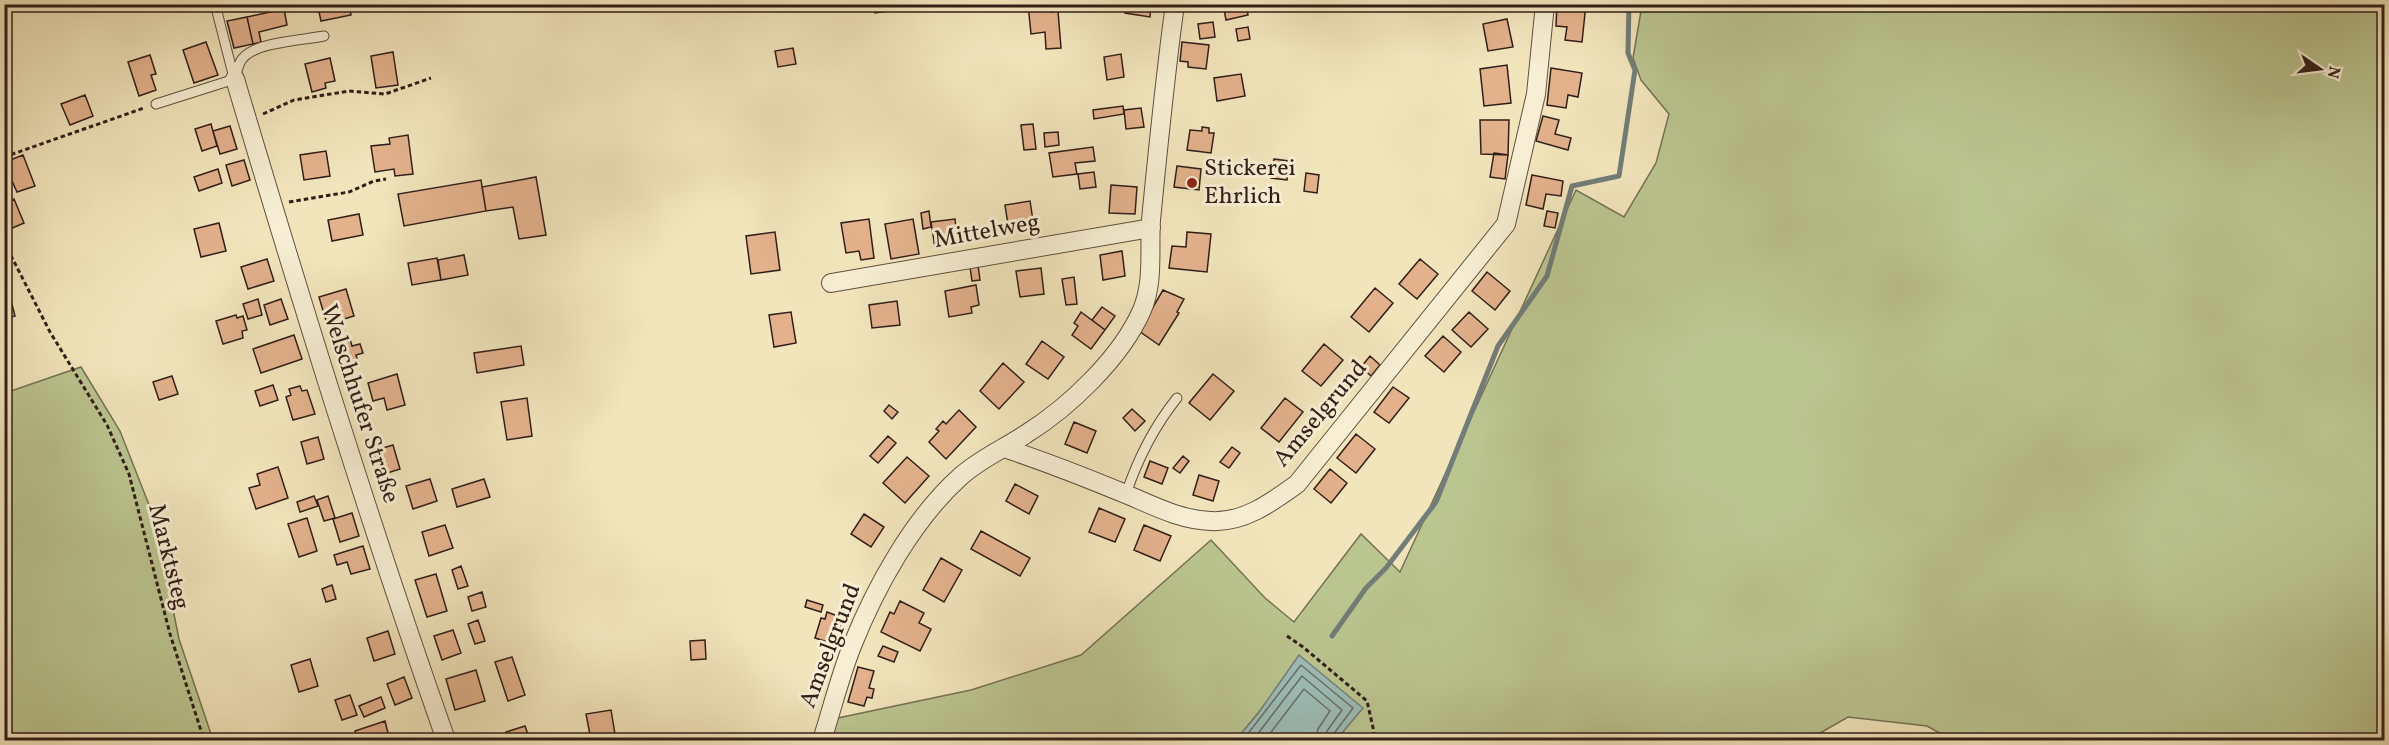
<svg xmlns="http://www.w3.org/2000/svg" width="2389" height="745" font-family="Vollkorn,serif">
  <rect width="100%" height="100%" fill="#f2e5bc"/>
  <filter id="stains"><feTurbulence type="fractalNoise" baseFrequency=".00333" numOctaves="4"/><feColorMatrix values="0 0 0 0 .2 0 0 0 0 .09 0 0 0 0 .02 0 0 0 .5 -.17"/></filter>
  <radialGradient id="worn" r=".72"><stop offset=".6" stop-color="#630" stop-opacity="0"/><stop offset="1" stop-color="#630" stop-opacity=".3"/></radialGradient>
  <!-- green -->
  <path fill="#bbc590" stroke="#767254" stroke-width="1.5" d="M1642,5H2384V740H1952L1927,726L1848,717L1808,740H1336L1362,708L1259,712L1236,740H831L838,718L971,690L1081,655L1211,540L1265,598L1294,622L1361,534L1400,572L1576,190L1624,217L1656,163L1669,114L1641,80L1633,58Z
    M81,367L120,431L155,520L179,639L213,740H5L4,513L8,496L4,474L5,393Z"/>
  <!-- water -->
  <path fill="#9dbdb7" stroke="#727d77" stroke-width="1.5" d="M1299,655L1363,708L1336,740H1236L1259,712Z"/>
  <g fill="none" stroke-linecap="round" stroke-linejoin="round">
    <!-- shore -->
    <path stroke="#676e68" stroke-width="1.5" d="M1243,740L1301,665L1353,708L1333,735L1332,740
      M1253,740L1302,676L1342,710L1327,731L1325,740
      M1265,740L1304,689L1330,711L1318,729L1316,740"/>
    <!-- stream -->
    <path stroke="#727d77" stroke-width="5" d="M1332,636L1366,588L1386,568L1436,502L1498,346L1547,276L1572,186L1619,176L1635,70L1628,53L1629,4"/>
  </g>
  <!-- building -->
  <path fill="#e3b28d" stroke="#311e18" stroke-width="1.5" d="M327,4H349L351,15L321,21L318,7Z
    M874,4H895L896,10L875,13Z
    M1028,4H1051L1052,12L1058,11L1061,48L1046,49L1045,32L1031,34Z
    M1126,4H1151L1150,17L1125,13Z
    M1223,4H1246L1248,15L1226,20Z
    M1557,4H1586L1582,42L1565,40L1567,27L1556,26Z
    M284,9L287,25L259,32L261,42L253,44L247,17Z
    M247,17L253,44L234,48L227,21Z
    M1507,19L1513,47L1488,51L1483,24Z
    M1213,22L1215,37L1200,39L1198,24Z
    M1248,27L1250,39L1238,41L1236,29Z
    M206,42L218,75L194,83L183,50Z
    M1182,42L1209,45L1206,69L1188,67V62L1180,61Z
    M793,48L796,64L778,67L775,51Z
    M393,52L398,85L376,88L371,56Z
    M1121,54L1124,77L1107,80L1104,57Z
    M150,55L156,74L151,75L156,90L139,96L128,62Z
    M330,58L335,81L325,83L326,88L312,92L305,64Z
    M1507,65L1511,103L1484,106L1480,69Z
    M1551,68L1582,73L1578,97L1568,95L1566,108L1547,105Z
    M1241,74L1245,96L1217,101L1214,78Z
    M85,95L93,116L70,125L61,104Z
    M1123,106L1124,114L1094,119L1093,110Z
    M1141,108L1144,127L1126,129L1124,110Z
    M1543,116L1559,120L1555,134L1571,138L1568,150L1536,141Z
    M1480,120H1509L1508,155L1481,154Z
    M211,124L217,146L202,151L195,129Z
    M1033,124L1036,149L1024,150L1021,125Z
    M230,126L237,149L220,154L213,131Z
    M1202,127L1209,128V133H1214L1211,153L1187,150L1190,130L1202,131Z
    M1058,132L1059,145L1045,147L1044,133Z
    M408,135L413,174L395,176L394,169L375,172L371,146L390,144L389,138Z
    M1093,147L1095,161L1075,163L1077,174L1053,177L1049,153Z
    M326,151L330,176L304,180L300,155Z
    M1494,153L1508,155L1505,179L1490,177Z
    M23,155L35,186L17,192L12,181L6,183L4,174L9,172L5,162Z
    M1274,159L1289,161L1287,180L1271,178Z
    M244,160L250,180L232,186L226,165Z
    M1177,166L1201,169L1199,190L1174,187Z
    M218,169L222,183L199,191L194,177Z
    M1094,172L1096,187L1080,189L1078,174Z
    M1306,173L1319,175L1317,193L1304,191Z
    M1532,175L1563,181L1561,196L1546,194L1543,209L1526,205Z
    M536,177L546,235L519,239L513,207L486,211L482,187Z
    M481,180L486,211L404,226L398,194Z
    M1111,185L1137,187L1135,214L1109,213Z
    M14,199L24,223L10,229L4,217V204Z
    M1030,201L1034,227L1009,231L1005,205Z
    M929,211L931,227L923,229L921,213Z
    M1547,211L1558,213L1555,228L1544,226Z
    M359,214L363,235L332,241L328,220Z
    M869,219L874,258L861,260L859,251L846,253L841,223Z
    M913,219L919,254L891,259L885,224Z
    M955,219L958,244L935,248L931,222Z
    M219,223L226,251L201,257L194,229Z
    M775,232L780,270L751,274L746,236Z
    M1187,232L1211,234L1207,272L1169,268L1172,246L1186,247Z
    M1122,251L1125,276L1103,280L1100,255Z
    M464,255L468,275L441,280L438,260Z
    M437,258L441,280L412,285L408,263Z
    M267,259L274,281L248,289L241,267Z
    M1420,259L1438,274L1417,299L1399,284Z
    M978,265L980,280L972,281L970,267Z
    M1041,268L1044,294L1020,297L1016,271Z
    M1487,272L1510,291L1495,310L1472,291Z
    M1074,277L1077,304L1066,305L1062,279Z
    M976,285L979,305L971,307L972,313L949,317L945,291Z
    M1375,288L1393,303L1369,332L1351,317Z
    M8,289L15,316L4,319V290Z
    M346,289L354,316L327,324L319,297Z
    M1163,290L1184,299L1177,312L1179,313L1159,345L1139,331Z
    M258,299L262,315L248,319L243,304Z
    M281,299L288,319L270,325L264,305Z
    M897,301L900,325L872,328L869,305Z
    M1102,307L1115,316L1105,330L1092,320Z
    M791,312L796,343L774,347L769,315Z
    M1081,312L1105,330L1091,349L1072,335L1078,326L1074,323Z
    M1469,312L1488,329L1471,347L1452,330Z
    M236,315L237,318L243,316L247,330L242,331L243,338L223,344L216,321Z
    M4,321L10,342L4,343Z
    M294,335L302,359L261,373L253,349Z
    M1443,336L1461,352L1444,372L1425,356Z
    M350,339L352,346L360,344L363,353L356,355L358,362L341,368L333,344Z
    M1042,341L1064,357L1048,379L1026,364Z
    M1324,344L1343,360L1321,386L1302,371Z
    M521,346L524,365L477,373L474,353Z
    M1370,356L1380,365L1371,376L1361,367Z
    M1003,363L1024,382L999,409L980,391Z
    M397,374L405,405L387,410L384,398L373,401L368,383Z
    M1213,374L1234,391L1210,420L1189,403Z
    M172,376L178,394L159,400L153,382Z
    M273,385L278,400L260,406L255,391Z
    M300,386L302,391L307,390L315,414L293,420L286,397L291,395L289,389Z
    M1393,387L1409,398L1389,423L1374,412Z
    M527,398L532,436L507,440L501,402Z
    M1285,398L1303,412L1279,442L1261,428Z
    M889,405L898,412L892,419L884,411Z
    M1132,409L1145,421L1135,431L1123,418Z
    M959,410L976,427L946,459L929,442L939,431L936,429L943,421L946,424Z
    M1074,422L1096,431L1087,453L1065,444Z
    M1356,434L1375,449L1356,473L1337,458Z
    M888,436L896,443L878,463L870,456Z
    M318,437L324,459L307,464L301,442Z
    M393,445L400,469L381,475L373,451Z
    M1232,447L1240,453L1229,468L1220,462Z
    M1183,456L1189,461L1180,473L1173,468Z
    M907,457L929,476L905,503L883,483Z
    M1150,461L1168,468L1162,484L1144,477Z
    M278,467L288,498L256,509L249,488L260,485L257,474Z
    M1330,469L1347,483L1331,503L1314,489Z
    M1199,475L1219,481L1213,501L1193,495Z
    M430,479L437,501L413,509L406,486Z
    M484,479L490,497L457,507L452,489Z
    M1015,484L1038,496L1029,514L1006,501Z
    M314,496L318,506L300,512L297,502Z
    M328,496L335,518L324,521L317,500Z
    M1099,508L1125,519L1115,542L1089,532Z
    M352,513L359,536L340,542L333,519Z
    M864,514L884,527L871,547L851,534Z
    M307,518L317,551L299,557L288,524Z
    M445,525L453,548L429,556L422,532Z
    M1144,525L1171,536L1160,561L1134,550Z
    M981,531L1030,558L1020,576L971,549Z
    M363,546L370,569L351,574L347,562L337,565L334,555Z
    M941,558L962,570L944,602L923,590Z
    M461,566L468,586L458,589L452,570Z
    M436,574L447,611L427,617L415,580Z
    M332,585L336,599L326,602L322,589Z
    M482,592L486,607L472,611L468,597Z
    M807,600L823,605L821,612L805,607Z
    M900,601L924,613L919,623L931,629L920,651L881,632L890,612L894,614Z
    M827,612L843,618L834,644L815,638L821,618L825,619Z
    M478,620L485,641L475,644L468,624Z
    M453,630L461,653L442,660L434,636Z
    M388,631L395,654L374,661L367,638Z
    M705,640L706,659L691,660L690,641Z
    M883,646L898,652L894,662L878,656Z
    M512,657L525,695L508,701L495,662Z
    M310,659L318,686L299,692L291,665Z
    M858,667L874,671L869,688L874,689L872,698L867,697L864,706L848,702Z
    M476,670L485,701L455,710L446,679Z
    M404,677L412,698L395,705L387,684Z
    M350,695L357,715L342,720L335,700Z
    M381,697L385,708L364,717L359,706Z
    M611,710L616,740H591L586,714Z
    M385,721L389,737L378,740H358L355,731Z
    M525,726L530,740H509L506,732Z"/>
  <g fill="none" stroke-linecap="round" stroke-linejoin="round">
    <defs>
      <path id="service" d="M215,4L234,78
        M235,79C237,72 238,63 243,58C256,42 304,40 324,36
        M156,104L235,79
        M1126,494C1138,458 1153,428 1177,398"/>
      <path id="minor" d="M235,79C301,301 369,522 446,740
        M831,283L1151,228
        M1004,448C1046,462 1087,478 1128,495C1154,506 1181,520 1211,521C1244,523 1272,502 1297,484L1506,224L1536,94L1545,4
        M822,740C832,709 840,676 852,646C876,586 913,519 961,476C980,459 1005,448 1026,434C1069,407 1121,358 1142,310C1154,282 1149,250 1151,220C1158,148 1165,76 1175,4"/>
    </defs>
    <!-- service casing -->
    <use href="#service" stroke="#615041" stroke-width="11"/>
    <!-- minor casing -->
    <use href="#minor" stroke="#615041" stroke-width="20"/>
    <!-- path -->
    <path stroke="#311e18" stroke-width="3" stroke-dasharray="4.5 3" stroke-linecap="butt" d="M263,114L294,100L349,91L385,94L431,78
      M4,157L144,108
      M289,202L349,192L374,181L386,179
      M4,242L50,332L107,425L129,474L170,634L204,740
      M1287,636L1303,647L1367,701L1374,732L1373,740"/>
    <!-- service -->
    <use href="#service" stroke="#f7eed3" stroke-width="9"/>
    <!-- minor -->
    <use href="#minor" stroke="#f7eed3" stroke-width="18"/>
  </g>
  <!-- markers -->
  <circle fill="#8f2418" stroke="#f7eed3" stroke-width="2" cx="1192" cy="183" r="6"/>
  <g text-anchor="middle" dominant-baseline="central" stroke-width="6" stroke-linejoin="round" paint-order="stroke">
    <!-- poi labels -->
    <g font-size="24" fill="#311e18" stroke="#f7eed3" text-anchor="start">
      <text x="1204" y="169">Stickerei<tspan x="1204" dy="28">Ehrlich</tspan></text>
    </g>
    <!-- street labels -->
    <g font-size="24" fill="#311e18" stroke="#f7eed3">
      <text transform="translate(987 232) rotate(-10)">Mittelweg</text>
      <text transform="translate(359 404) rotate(72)">Welschhufer Straße</text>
      <text transform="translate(1321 414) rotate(-50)">Amselgrund</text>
      <text transform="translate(168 557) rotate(76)">Marktsteg</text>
      <text transform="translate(831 646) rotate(-69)">Amselgrund</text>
    </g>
  </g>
  <!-- margin -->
  <rect width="2389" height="745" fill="none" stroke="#f2e5bc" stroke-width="24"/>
  <rect x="6" y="6" width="2377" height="733" fill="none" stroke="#311e18" stroke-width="3"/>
  <rect x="12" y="12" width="2365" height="721" fill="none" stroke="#311e18" stroke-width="1.5"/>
  <!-- north arrow -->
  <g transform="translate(2320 69) rotate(104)" stroke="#f7eed3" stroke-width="4.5" paint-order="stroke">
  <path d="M0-4.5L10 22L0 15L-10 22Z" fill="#311e18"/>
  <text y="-9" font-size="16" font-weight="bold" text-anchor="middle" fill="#311e18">N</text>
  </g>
  <rect width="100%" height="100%" filter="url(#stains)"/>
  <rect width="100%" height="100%" fill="url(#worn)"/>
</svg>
